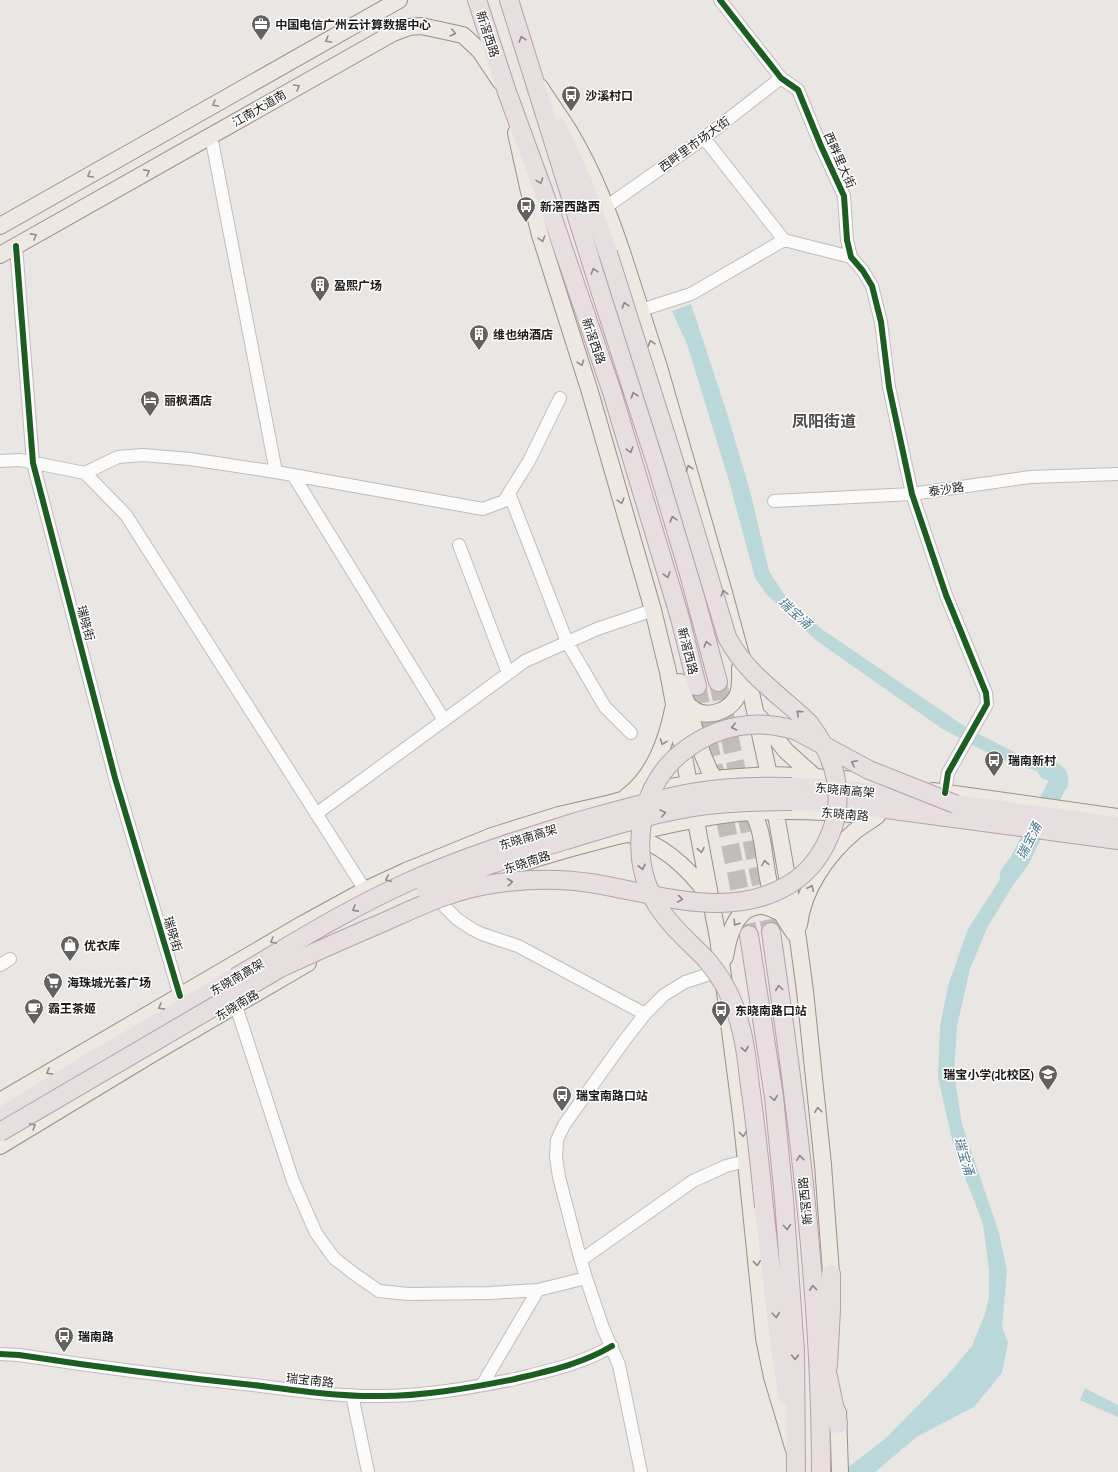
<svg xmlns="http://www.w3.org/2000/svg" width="1118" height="1472" font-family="'PT Sans Narrow','Noto Sans SC',sans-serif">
  <rect width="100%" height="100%" fill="#e9e6e3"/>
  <!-- water -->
  <path fill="#bad8d9" d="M691,304L726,410L750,491L769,571L785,596L823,630L967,728L1024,757L1062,771L1068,778L1067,789L1051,787L1052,776L1009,762L986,752L941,728L817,641L767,595L755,578L729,481L687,344L672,311Z
    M1017,853L1031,856L988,926L970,969L957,1026L954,1073L962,1124L999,1233L1007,1271L1002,1327L1008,1342L1002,1373L974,1407L918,1436L875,1472H842L886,1438L946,1377L972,1346L985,1314L989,1297V1271L983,1224L954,1148L938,1077L940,1026L948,986L968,929Z
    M1085,1388L1118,1405V1417L1080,1400Z"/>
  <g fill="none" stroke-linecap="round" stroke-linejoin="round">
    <!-- river -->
    <path stroke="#bad8d9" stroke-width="19" d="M1009,875L1020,860L1059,781L1058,776L1054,772L1047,770"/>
    <!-- highway-tunnel -->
    <path stroke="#c0bdbb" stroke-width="18" stroke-dasharray="18 9" stroke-linecap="butt" d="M718,682L771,932
      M697,686L749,935"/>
    <defs>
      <path id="minor" d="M720,0L781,78L798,90L821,146L844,196L847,240L851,257L863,271L872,286L881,322L889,387L912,494L946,595L986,693L987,704L948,773L945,793
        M211,136L276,472
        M704,138L784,240
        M606,207L704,138L781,78
        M784,240L851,257
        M16,246L33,463L115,778L180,996
        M641,310L691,294L784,240
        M0,461L20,460L85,473L126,515L365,890
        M85,473L118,457L143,455L190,459L276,472L483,509L504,501L529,461L560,398
        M293,475L444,720
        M509,493L567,642L605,707L631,733
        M774,501L912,494L1030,477L1118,474
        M459,545L508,673
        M316,814L525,661L597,629L653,610
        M434,896L457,919L472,929L482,934L518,946L645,1014
        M0,965L10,959
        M236,1006L293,1181L316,1233L334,1258L353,1273L379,1291L408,1294L490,1293L538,1290L586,1278
        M581,1260L693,1181L726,1166L746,1161
        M0,1354L19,1355C97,1367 175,1377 253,1385C293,1390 334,1396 374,1396C419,1397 470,1388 515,1379C548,1371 582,1364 612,1346
        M482,1385L538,1290
        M352,1395L368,1472
        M641,1472L619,1365L603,1328L586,1278L578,1250L559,1177L556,1157L557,1140L564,1125L624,1041L645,1014L664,995L685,982L722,970"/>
      <path id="major" d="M540,87C550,103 562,119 572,136C594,173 609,214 623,255L659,367L723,589L750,688L769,775L798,939L805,991L823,1165L832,1287
        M516,133L528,187L540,235L590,392L653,610L668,672L718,938L742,1123L764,1338L772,1377L793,1447
        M0,226L399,0
        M0,255L393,33L409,27L421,26L463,35L480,51L500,81
        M680,682L702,753L710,772L721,786
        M684,700C687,703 689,707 693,709C708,720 732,710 738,694C741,686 740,677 740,668
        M760,718L786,751L815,777
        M933,791L1118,817
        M626,797C653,778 667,741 673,709
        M747,805C765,823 763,863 770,887C775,904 784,918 794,933
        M629,834C663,845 687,866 707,894
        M462,884C523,861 585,843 648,829C678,823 708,816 738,813C782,809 827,811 871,816
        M799,925C803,889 827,855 854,832C861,826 870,821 877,816
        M725,957C728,937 736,904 763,906C769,907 775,910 781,913
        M0,1101L301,925L365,890L406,871L492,836L559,815L611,803L665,788L725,778L769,775L801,776L856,780L899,786
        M0,1146L152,1054L308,963
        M838,1412L840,1472"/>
      <path id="highway" d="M477,0L507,92L548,204L612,392L680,618L697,686
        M509,0L600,290L657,466L689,574L718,682
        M558,128L584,184L608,253
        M792,787L830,788L875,793L1118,826
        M792,801L845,804L871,807L1118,840
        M771,932C797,1111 821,1291 821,1472
        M749,935L774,1097L784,1199L795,1351L796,1472
        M0,1117L80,1068L236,977
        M764,1207L778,1333L787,1395
        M828,1366L831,1309V1274
        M827,1372L838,1424"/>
    </defs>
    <!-- minor casing -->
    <use href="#minor" stroke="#bfbdbc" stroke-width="14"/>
    <!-- major casing -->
    <use href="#major" stroke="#9c9083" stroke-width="18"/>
    <!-- highway casing -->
    <use href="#highway" stroke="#ba9eab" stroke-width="20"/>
    <!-- minor -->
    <use href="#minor" stroke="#fcfbfb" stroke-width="12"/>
    <!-- major -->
    <use href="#major" stroke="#eee8e3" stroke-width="16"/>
    <!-- highway -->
    <use href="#highway" stroke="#e7dee0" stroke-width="18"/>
    <defs>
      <path id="highway-bridge" d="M426,890C472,869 519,854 566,840C612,826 659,811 707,805C736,802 764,801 792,801
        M278,969C313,953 348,937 384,922C420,906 452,890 492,884C525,879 557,878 590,883C655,893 729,922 790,884C811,871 825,850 833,827C845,789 832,753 809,723C779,694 746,674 727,637L673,458L608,253
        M236,977C292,944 348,909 408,882C462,858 518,840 576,822C615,811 655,799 696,792C728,787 760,786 792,787
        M0,1132L287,964
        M764,1207C760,1167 756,1126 750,1086C747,1062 745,1038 737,1015C731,994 719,974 705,958C691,944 676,931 664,915C642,888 636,851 643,818C648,791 663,766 685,750C718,725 758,718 797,731L869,770L955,804"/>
    </defs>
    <!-- highway-bridge casing -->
    <use href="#highway-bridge" stroke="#ba9eab" stroke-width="20" stroke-linecap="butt"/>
    <!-- highway-bridge -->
    <use href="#highway-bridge" stroke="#e7dee0" stroke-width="18"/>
    <defs>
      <path id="cycleway" d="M720,0L781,78L798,90L821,146L844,196L847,240L851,257L863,271L872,286L881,322L889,387L912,494L946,595L986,693L987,704L948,773L945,793
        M16,246L33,463L115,778L180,996
        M0,1354L19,1355C97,1367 175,1377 253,1385C293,1390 334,1396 374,1396C419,1397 470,1388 515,1379C548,1371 582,1364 612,1346"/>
    </defs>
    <!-- cycleway casing -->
    <use href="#cycleway" stroke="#fff" stroke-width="8"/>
    <!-- cycleway -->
    <use href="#cycleway" stroke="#1b5e20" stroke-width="6"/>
  </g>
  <!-- one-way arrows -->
  <defs><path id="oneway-chevron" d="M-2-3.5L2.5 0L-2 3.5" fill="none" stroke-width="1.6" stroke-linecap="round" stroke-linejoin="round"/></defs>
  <g stroke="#8f8c89">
    <use href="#oneway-chevron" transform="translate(453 33) rotate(14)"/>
    <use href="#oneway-chevron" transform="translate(328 40) rotate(150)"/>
    <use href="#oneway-chevron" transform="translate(297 87) rotate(-30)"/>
    <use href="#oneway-chevron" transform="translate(215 104) rotate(150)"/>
    <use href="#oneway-chevron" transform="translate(147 172) rotate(-29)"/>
    <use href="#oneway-chevron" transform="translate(90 175) rotate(150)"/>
    <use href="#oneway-chevron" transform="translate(34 236) rotate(-29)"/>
    <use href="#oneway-chevron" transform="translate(542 239) rotate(73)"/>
    <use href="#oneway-chevron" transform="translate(651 343) rotate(-107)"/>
    <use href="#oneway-chevron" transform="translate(581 363) rotate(72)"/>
    <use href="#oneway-chevron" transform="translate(689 468) rotate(-107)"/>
    <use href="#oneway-chevron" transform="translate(621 501) rotate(74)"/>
    <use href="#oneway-chevron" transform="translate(724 593) rotate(-105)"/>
    <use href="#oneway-chevron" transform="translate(663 742) rotate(111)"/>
    <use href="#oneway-chevron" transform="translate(701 850) rotate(79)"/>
    <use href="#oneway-chevron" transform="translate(765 863) rotate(-100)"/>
    <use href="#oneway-chevron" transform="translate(388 879) rotate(155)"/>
    <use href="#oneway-chevron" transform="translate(811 888) rotate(-65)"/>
    <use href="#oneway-chevron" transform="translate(736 923) rotate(123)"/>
    <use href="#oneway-chevron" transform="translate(273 941) rotate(150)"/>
    <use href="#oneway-chevron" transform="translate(161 1007) rotate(149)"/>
    <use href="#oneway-chevron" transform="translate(49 1072) rotate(150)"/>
    <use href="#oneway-chevron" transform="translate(818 1110) rotate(-96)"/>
    <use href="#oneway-chevron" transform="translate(33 1126) rotate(-31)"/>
    <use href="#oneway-chevron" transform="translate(743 1134) rotate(84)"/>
    <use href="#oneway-chevron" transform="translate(757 1263) rotate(84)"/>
  </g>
  <g stroke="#8b8687">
    <use href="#oneway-chevron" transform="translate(522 39) rotate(-107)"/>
    <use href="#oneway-chevron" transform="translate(540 181) rotate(70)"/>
    <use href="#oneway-chevron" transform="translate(594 271) rotate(-107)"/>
    <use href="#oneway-chevron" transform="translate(625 305) rotate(-108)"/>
    <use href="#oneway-chevron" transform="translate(634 395) rotate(-108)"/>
    <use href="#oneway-chevron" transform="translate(630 450) rotate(73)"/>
    <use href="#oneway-chevron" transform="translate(673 519) rotate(-106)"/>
    <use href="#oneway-chevron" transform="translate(667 575) rotate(74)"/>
    <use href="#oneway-chevron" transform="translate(707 644) rotate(-105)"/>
    <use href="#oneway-chevron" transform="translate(799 713) rotate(-138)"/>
    <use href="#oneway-chevron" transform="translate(734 727) rotate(167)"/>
    <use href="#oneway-chevron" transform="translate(854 763) rotate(-154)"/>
    <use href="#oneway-chevron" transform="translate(663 813) rotate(-14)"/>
    <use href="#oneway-chevron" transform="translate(642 867) rotate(78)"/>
    <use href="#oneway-chevron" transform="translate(510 882) rotate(-6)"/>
    <use href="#oneway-chevron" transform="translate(680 899) rotate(9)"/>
    <use href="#oneway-chevron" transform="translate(355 909) rotate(151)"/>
    <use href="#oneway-chevron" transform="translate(779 988) rotate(-98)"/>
    <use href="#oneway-chevron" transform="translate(745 1049) rotate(80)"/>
    <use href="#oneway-chevron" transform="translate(774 1098) rotate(82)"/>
    <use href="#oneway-chevron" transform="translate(800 1158) rotate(-96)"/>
    <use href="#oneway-chevron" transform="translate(787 1227) rotate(86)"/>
    <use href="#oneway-chevron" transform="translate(813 1288) rotate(-94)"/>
    <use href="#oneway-chevron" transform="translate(776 1315) rotate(83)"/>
    <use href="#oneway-chevron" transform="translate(795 1357) rotate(89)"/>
  </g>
  <!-- icons -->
  <defs>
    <symbol id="office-pin" viewBox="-11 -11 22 30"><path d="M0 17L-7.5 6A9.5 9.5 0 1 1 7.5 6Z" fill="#636261" stroke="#fff"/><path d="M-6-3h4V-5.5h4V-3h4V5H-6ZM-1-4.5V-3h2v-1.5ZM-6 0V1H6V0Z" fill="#fff"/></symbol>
    <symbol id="bus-pin" viewBox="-11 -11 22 30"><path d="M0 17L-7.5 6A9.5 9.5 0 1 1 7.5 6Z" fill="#636261" stroke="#fff"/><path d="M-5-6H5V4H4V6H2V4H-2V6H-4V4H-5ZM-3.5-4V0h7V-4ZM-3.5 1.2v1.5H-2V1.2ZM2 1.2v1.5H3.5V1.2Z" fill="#fff"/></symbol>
    <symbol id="building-pin" viewBox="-11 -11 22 30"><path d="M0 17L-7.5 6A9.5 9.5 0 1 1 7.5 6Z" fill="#636261" stroke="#fff"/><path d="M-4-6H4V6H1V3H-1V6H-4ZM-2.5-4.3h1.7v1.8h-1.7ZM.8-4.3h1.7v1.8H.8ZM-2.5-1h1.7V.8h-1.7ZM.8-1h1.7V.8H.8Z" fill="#fff"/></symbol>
    <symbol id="hotel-pin" viewBox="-11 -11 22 30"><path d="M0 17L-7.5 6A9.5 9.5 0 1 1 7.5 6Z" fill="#636261" stroke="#fff"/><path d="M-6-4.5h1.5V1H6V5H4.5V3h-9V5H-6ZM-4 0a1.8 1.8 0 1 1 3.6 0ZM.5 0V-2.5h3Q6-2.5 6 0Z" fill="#fff"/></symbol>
    <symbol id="shop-pin" viewBox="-11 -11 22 30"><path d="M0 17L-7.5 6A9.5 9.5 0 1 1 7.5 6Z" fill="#636261" stroke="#fff"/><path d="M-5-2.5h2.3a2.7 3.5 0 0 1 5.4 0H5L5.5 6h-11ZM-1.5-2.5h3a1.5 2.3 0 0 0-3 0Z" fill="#fff"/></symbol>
    <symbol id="supermarket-pin" viewBox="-11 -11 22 30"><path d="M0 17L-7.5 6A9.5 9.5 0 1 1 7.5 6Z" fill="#636261" stroke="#fff"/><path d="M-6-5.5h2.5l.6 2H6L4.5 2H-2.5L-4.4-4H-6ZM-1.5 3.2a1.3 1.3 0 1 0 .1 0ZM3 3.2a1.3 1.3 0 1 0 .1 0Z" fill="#fff"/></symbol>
    <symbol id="cafe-pin" viewBox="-11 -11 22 30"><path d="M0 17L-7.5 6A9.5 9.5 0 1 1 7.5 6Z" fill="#636261" stroke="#fff"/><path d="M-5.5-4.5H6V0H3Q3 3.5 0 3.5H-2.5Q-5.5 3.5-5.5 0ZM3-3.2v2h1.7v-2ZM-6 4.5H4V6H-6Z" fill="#fff"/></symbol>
    <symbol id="school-pin" viewBox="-11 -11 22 30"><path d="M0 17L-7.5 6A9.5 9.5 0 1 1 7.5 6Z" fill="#636261" stroke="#fff"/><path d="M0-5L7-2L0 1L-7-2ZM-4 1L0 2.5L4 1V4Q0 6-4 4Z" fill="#fff"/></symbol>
  </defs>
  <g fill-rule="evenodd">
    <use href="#office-pin" x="250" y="13" width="22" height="30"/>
    <use href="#bus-pin" x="560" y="84" width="22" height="30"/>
    <use href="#bus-pin" x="515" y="195" width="22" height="30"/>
    <use href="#building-pin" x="309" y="274" width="22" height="30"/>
    <use href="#building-pin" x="468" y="323" width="22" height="30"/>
    <use href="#hotel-pin" x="139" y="389" width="22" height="30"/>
    <use href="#bus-pin" x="983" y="749" width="22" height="30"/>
    <use href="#shop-pin" x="59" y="934" width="22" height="30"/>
    <use href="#supermarket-pin" x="42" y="971" width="22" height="30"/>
    <use href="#cafe-pin" x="23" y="997" width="22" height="30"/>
    <use href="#bus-pin" x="710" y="999" width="22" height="30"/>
    <use href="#school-pin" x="1037" y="1063" width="22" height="30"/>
    <use href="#bus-pin" x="551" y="1084" width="22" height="30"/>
    <use href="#bus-pin" x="53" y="1325" width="22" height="30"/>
  </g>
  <g text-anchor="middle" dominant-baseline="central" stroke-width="3" stroke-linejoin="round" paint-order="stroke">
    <!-- poi labels -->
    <g font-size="12" font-weight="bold" fill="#1b1b1b" stroke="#fff" text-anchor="start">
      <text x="275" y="24">中国电信广州云计算数据中心</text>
      <text x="585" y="95">沙溪村口</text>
      <text x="540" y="206">新滘西路西</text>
      <text x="334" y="285">盈熙广场</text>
      <text x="493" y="334">维也纳酒店</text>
      <text x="164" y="400">丽枫酒店</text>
      <text x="1008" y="760">瑞南新村</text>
      <text x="84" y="945">优衣库</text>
      <text x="67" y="982">海珠城光荟广场</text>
      <text x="48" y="1008">霸王茶姬</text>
      <text x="735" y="1010">东晓南路口站</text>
      <text x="1034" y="1074" text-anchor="end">瑞宝小学(北校区)</text>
      <text x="576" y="1095">瑞宝南路口站</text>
      <text x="78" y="1336">瑞南路</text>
    </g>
    <!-- street labels -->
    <g font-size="12" fill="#1b1b1b" stroke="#fff">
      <text transform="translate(488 34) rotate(72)">新滘西路</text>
      <text transform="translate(259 108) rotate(-30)">江南大道南</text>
      <text transform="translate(694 144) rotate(-36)">西畔里市场大街</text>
      <text transform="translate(840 160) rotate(66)">西畔里大街</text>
      <text transform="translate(594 341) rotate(71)">新滘西路</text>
      <text transform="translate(946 489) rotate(-9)">泰沙路</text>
      <text transform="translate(86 623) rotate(75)">瑞晓街</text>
      <text transform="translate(688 651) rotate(76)">新滘西路</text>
      <text transform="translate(845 790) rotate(5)">东晓南高架</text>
      <text transform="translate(845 814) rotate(5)">东晓南路</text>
      <text transform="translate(528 837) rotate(-17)">东晓南高架</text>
      <text transform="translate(527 862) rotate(-18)">东晓南路</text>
      <text transform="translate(173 934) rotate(73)">瑞晓街</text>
      <text transform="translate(237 977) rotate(-30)">东晓南高架</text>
      <text transform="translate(237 1005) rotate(-31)">东晓南路</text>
      <text transform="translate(805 1201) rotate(-96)">新滘西路</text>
      <text transform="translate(310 1380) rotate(6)">瑞宝南路</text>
    </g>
    <!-- water labels -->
    <g font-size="13" font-style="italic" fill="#4c7a91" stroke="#fff">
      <text transform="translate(795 613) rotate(42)">瑞宝涌</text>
      <text transform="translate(1029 841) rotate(-63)">瑞宝涌</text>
      <text transform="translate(964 1156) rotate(73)">瑞宝涌</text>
    </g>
    <!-- district labels -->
    <g font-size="16" font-weight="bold" fill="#4e4e4e" stroke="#fff">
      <text x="824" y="421">凤阳街道</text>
    </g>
  </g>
</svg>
